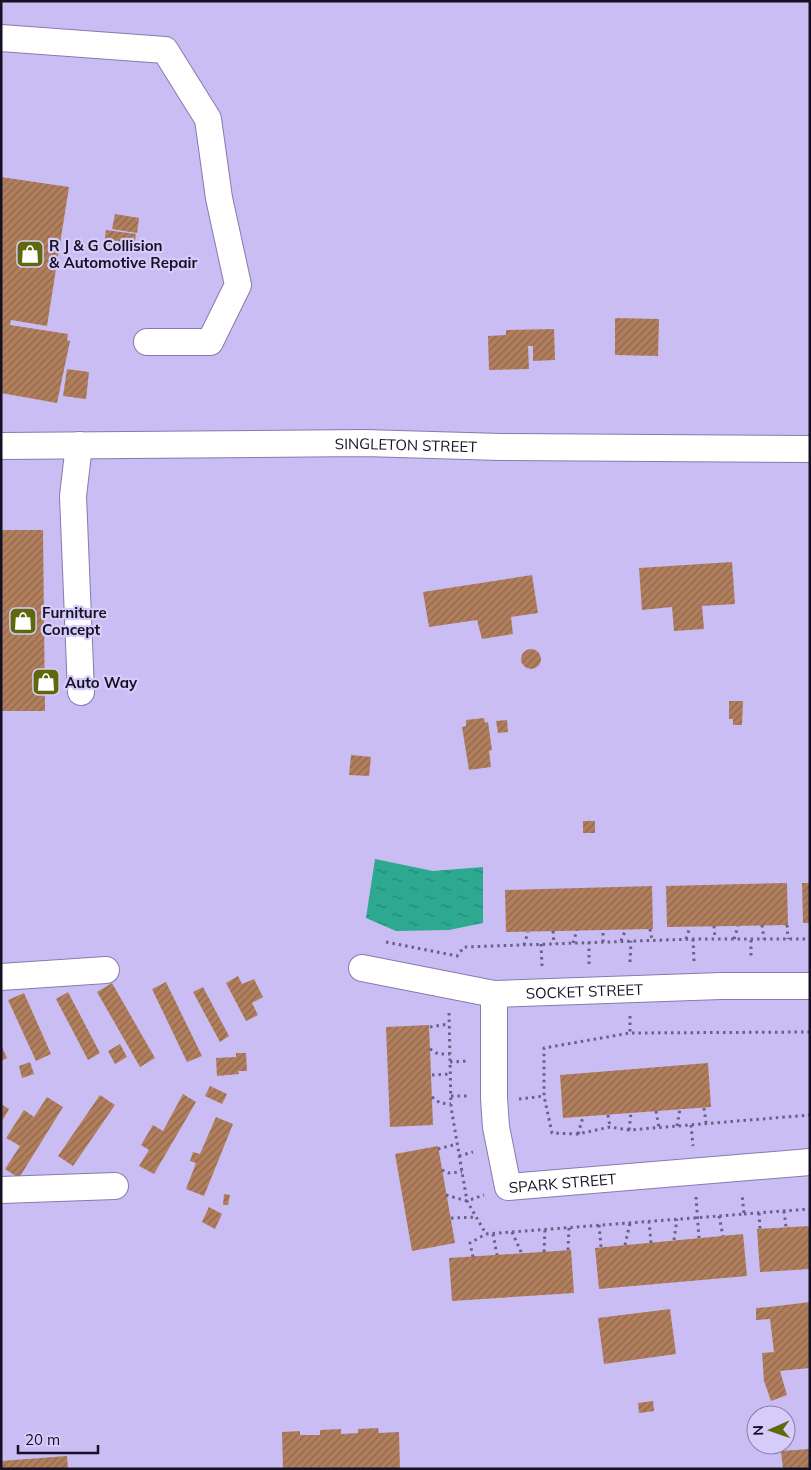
<svg xmlns="http://www.w3.org/2000/svg" width="811" height="1470" font-family="Mulish,sans-serif">
  <defs>
    <pattern id="water-ripples" width="26" height="14" patternUnits="userSpaceOnUse" patternTransform="scale(1.25)"><rect width="26" height="14" fill="#2ca98f"/><path d="M2 4q2-2 4 0t4 0M15 11q2-2 4 0t4 0" fill="none" stroke="#258875"/></pattern>
    <pattern id="building-hatch" width="6" height="6" patternUnits="userSpaceOnUse" patternTransform="scale(1.25)"><rect width="6" height="6" fill="#b17f5d"/><path d="M-1 1l2-2M0 6l6-6M5 7l2-2" fill="none" stroke="#8f674d"/></pattern>
  </defs>
  <rect width="100%" height="100%" fill="#cabdf4"/>
  <!-- water -->
  <path fill="url(#water-ripples)" d="M375,859L433,871L483,867V923L449,930L396,931L366,918Z"/>
  <!-- building -->
  <path fill="url(#building-hatch)" d="M1,177L69,187L47,326L11,320L10,325L68,334L67,340L70,341L57,403L1,393Z
    M115,214L139,218L137,233L112,229Z
    M106,230L136,234L134,248L104,244Z
    M615,318L659,319L658,356L615,355Z
    M554,329L555,360L533,361V346H528L529,369L489,370L488,336L506,335V330Z
    M67,369L89,372L86,399L63,396Z
    M1,530H43L45,711H1Z
    M732,562L735,604L702,606L704,629L674,631L672,607L642,610L639,568Z
    M532,575L538,613L511,617L513,634L482,639L477,620L429,627L423,592Z
    M521 659a10 10 0 1 1 20 0a10 10 0 1 1-20 0Z
    M729,701H743L742,725H733V719H729Z
    M484,718L485,723L488,722L492,750L489,751L491,767L469,770L462,727L466,726V720Z
    M507,720L508,732L498,733L496,721Z
    M351,755L371,757L369,776L349,775Z
    M583,821H595V833H583Z
    M787,883L788,925L667,927L666,886Z
    M802,883H810V923H803Z
    M652,886L653,929L506,932L505,890Z
    M238,976L242,984L254,979L263,997L252,1003L258,1015L246,1021L226,983Z
    M166,982L202,1056L187,1062L152,989Z
    M112,983L155,1058L140,1067L97,992Z
    M203,987L229,1036L220,1042L193,992Z
    M68,992L100,1053L88,1060L56,999Z
    M24,993L51,1054L36,1061L8,1000Z
    M429,1025L433,1125L390,1127L386,1027Z
    M120,1044L127,1057L115,1064L108,1051Z
    M1,1045L7,1058L1,1061Z
    M236,1053H246L247,1071H238L239,1074L217,1076L216,1058L236,1057Z
    M30,1062L34,1074L22,1078L19,1066Z
    M708,1063L711,1107L563,1118L560,1075Z
    M210,1086L227,1094L222,1104L205,1096Z
    M183,1094L196,1102L154,1174L139,1166L149,1150L141,1145L153,1125L163,1131Z
    M100,1095L115,1105L73,1166L58,1156Z
    M47,1097L63,1107L19,1178L5,1169L20,1146L6,1138L24,1110L34,1117Z
    M1,1104L9,1109L1,1123Z
    M216,1117L233,1124L204,1196L186,1189L196,1163L190,1161L193,1152L200,1154Z
    M438,1146L455,1243L412,1251L395,1154Z
    M224,1194L230,1195L228,1205H223Z
    M209,1207L222,1214L215,1229L202,1222Z
    M810,1226V1269L760,1272L757,1229Z
    M743,1234L747,1276L599,1289L595,1248Z
    M571,1250L574,1293L452,1301L449,1258Z
    M810,1302V1368L780,1371L787,1395L771,1401L764,1381L762,1353L774,1352L770,1319L756,1320V1308L769,1307Z
    M670,1309L676,1354L604,1364L598,1318Z
    M653,1401L654,1411L639,1413L638,1403Z
    M378,1428L379,1433L399,1432L400,1469H283L282,1432L300,1431V1435H320V1430L341,1429V1434L358,1433V1429Z
    M810,1449V1469H783L781,1451Z
    M67,1456L68,1469H1V1461Z"/>
  <g fill="none" stroke-linecap="round" stroke-linejoin="round">
    <defs>
      <g id="minor">
        <path d="M1,38L165,50L208,119L219,198L238,285L210,342H147"/>
        <path d="M79,445L73,496L81,692"/>
        <path id="s1" d="M1,446L364,443L501,447L810,449"/>
        <path id="s2" d="M362,968L494,994L721,986H810"/>
        <path d="M1,977L106,970"/>
        <path id="s3" d="M494,994V1098L496,1127L508,1187L810,1162"/>
        <path d="M1,1190L115,1186"/>
      </g>
    </defs>
    <!-- minor casing -->
    <use href="#minor" stroke="#877aae" stroke-width="28"/>
    <!-- path -->
    <path stroke="#696084" stroke-width="3" stroke-dasharray="2.5 4" stroke-linecap="butt" d="M762,925L764,939
      M787,925L788,939
      M714,926L715,938
      M650,929L652,940
      M553,931L554,944
      M686,939L690,927
      M693,939L694,961
      M734,939L738,926
      M751,940V959
      M621,941L626,929
      M386,942L457,956L464,947L693,939H810
      M603,942V930
      M573,943L577,930
      M541,944L542,966
      M524,945L528,932
      M630,962L631,941
      M589,964V942
      M449,1013L451,1107L467,1201L486,1234L744,1214L742,1194
      M630,1016V1033
      M430,1027L449,1024
      M810,1032L630,1033L544,1048V1096L552,1133L578,1134L610,1127L629,1130L810,1115
      M430,1049L438,1054H450
      M450,1062L469,1061
      M432,1075L450,1074
      M451,1096H468
      M432,1097L440,1103L451,1104
      M519,1099L544,1096
      M704,1108L706,1123
      M656,1111L659,1128
      M608,1115L610,1127
      M691,1125L693,1146
      M677,1126L680,1109
      M629,1130L631,1113
      M578,1134L583,1117
      M438,1149L457,1144
      M459,1156L473,1152
      M442,1170L448,1173L462,1172
      M446,1195L467,1201L484,1195
      M696,1197L699,1238
      M784,1211L786,1227
      M759,1213L760,1229
      M744,1214L810,1209
      M719,1216L723,1236
      M451,1218L477,1217
      M649,1221L651,1243
      M599,1225L601,1247
      M512,1232L522,1254
      M493,1234L497,1255
      M674,1240L677,1219
      M625,1245L630,1223
      M568,1250L569,1228
      M544,1252L545,1230
      M473,1257L470,1243L486,1234"/>
    <!-- minor -->
    <use href="#minor" stroke="#fff" stroke-width="26"/>
  </g>
  <!-- icons -->
  <defs>
    <symbol id="shop-square" viewBox="-11 -11 22 22"><rect x="-9" y="-9" width="18" height="18" rx="4" fill="#5f680a" stroke="#d6ccf9"/><path d="M-5-2.5h2.3a2.7 3.5 0 0 1 5.4 0H5L5.5 6h-11ZM-1.5-2.5h3a1.5 2.3 0 0 0-3 0Z" fill="#fff"/></symbol>
  </defs>
  <g fill-rule="evenodd">
    <use href="#shop-square" x="14" y="238" width="32" height="32"/>
    <use href="#shop-square" x="7" y="605" width="32" height="32"/>
    <use href="#shop-square" x="30" y="666" width="32" height="32"/>
  </g>
  <g text-anchor="middle" dominant-baseline="central" stroke-width="4.5" stroke-linejoin="round" paint-order="stroke">
    <!-- poi labels -->
    <g font-size="15" font-weight="bold" fill="#161024" stroke="#d6ccf9" text-anchor="start">
      <text x="49" y="245">R J &amp; G Collision<tspan x="49" dy="17">&amp; Automotive Repair</tspan></text>
      <text x="42" y="612">Furniture<tspan x="42" dy="17">Concept</tspan></text>
      <text x="65" y="682">Auto Way</text>
    </g>
    <!-- street labels -->
    <g font-size="15" fill="#161024" stroke="#d6ccf9">
      <text stroke="none"><textPath href="#s1" startOffset="405">SINGLETON STREET</textPath></text>
      <text stroke="none"><textPath href="#s2" startOffset="225">SOCKET STREET</textPath></text>
      <text stroke="none"><textPath href="#s3" startOffset="249">SPARK STREET</textPath></text>
    </g>
  </g>
  <!-- border -->
  <rect width="811" height="1470" fill="none" stroke="#161024" stroke-width="5"/>
  <!-- north arrow -->
  <g transform="translate(771 1430) rotate(268)"><circle r="24" fill="#d6ccf9" stroke="#8981a4"/>
  <path d="M0-4L9 19L0 12L-9 19Z" fill="#5f680a"/>
  <text y="-8" font-size="14" font-weight="bold" text-anchor="middle" fill="#161024">N</text>
  </g>
  <!-- scale -->
  <path d="M18 1445v8h80v-8" fill="none" stroke="#161024" stroke-width="2.5"/>
  <text x="25" y="1445" font-size="15" fill="#161024" stroke="#d6ccf9" stroke-width="4" paint-order="stroke">20 m</text>
</svg>
